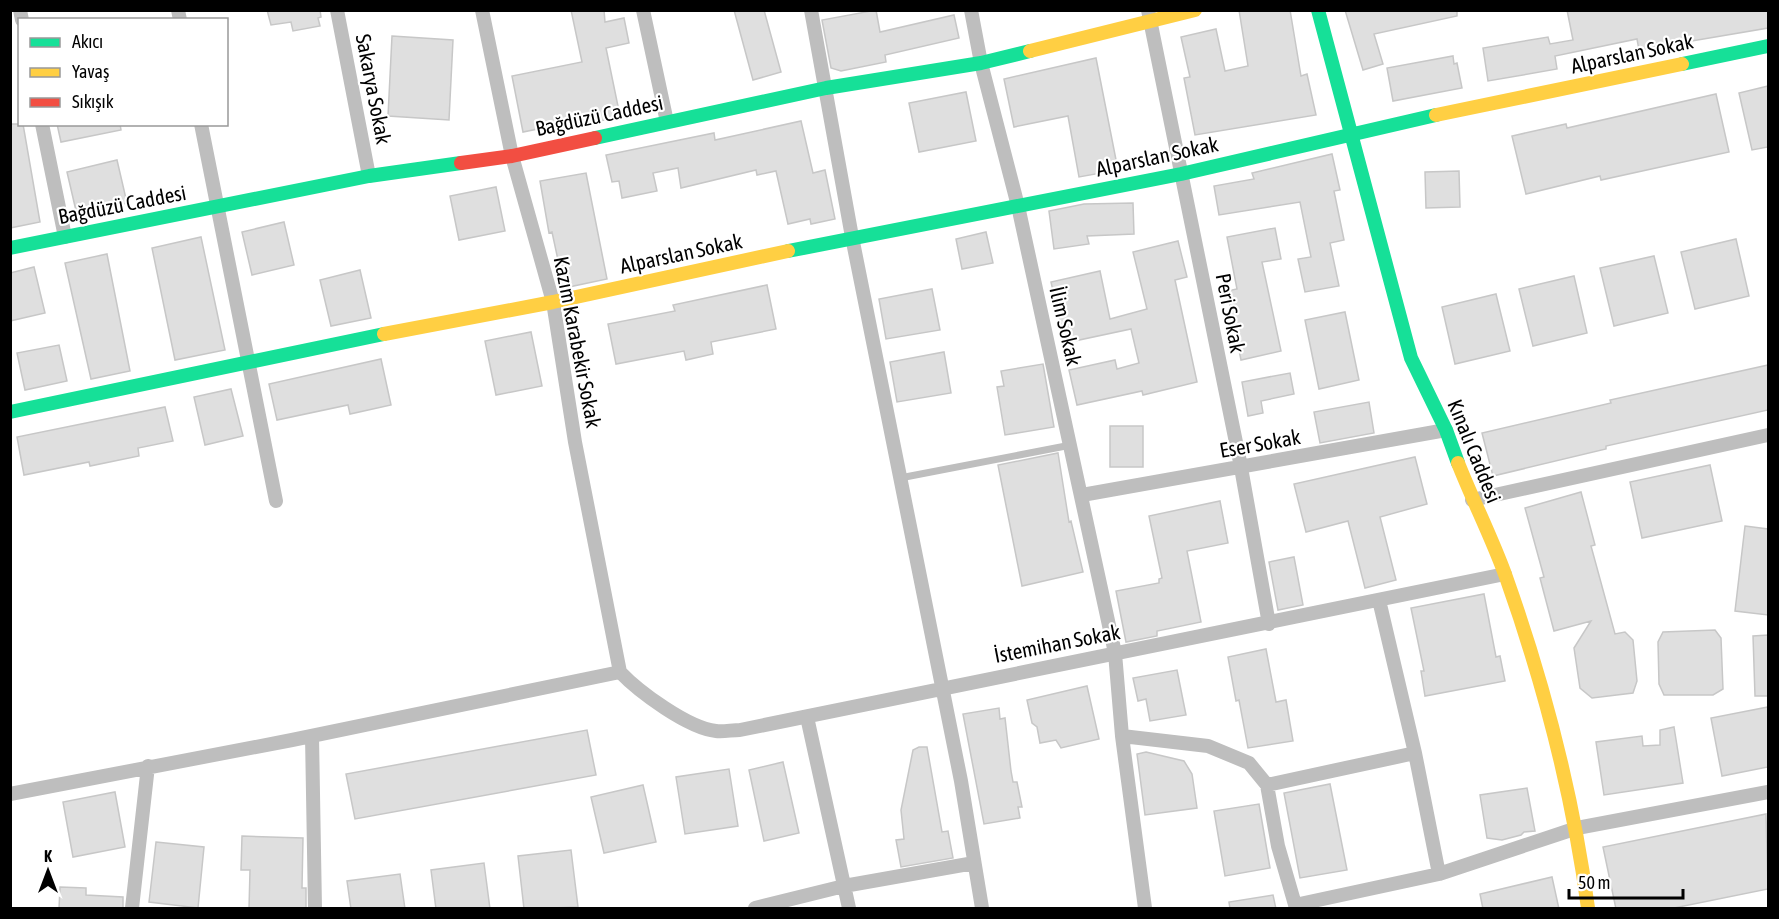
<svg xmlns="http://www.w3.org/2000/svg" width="1779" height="919" font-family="'Asap Condensed',sans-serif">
  <rect width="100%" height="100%" fill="#fff"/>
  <!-- building -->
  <path fill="#dfdfdf" stroke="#c7c7c7" stroke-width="1.5" d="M267,10H320L321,17L318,18L320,26L293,31L291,22L271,25Z
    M571,10H604L605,22L624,18L629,43L606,48L620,116L592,123L591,118L523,132L512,76L582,62Z
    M734,10H764L781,72L753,80Z
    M876,10L880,32L954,15L959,38L885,55L886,62L841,71L831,68L822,20Z
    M1239,10H1290L1301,76L1307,74L1316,115L1195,135L1184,78L1190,77L1181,37L1216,29L1225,71L1248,66Z
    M1345,10H1457V16L1374,34L1383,64L1363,70Z
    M1567,10H1768V28L1639,50L1637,39L1555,56L1557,69L1488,81L1483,48L1548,37L1550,44L1573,40Z
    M392,36L453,40L449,120L388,116Z
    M1453,56L1454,64L1457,63L1462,88L1393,101L1387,68Z
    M1096,58L1118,170L1079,177L1068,116L1014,127L1004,79Z
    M1768,86V147L1752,150L1739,93Z
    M966,92L976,141L919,152L909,103Z
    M1716,94L1729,152L1601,180L1600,176L1526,194L1512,136L1566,124L1567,128Z
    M801,121L813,173L825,170L835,219L811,224L810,219L788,224L776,171L757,175L756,170L681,188L678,168L653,173L657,191L622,198L619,181L612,182L606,155L714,133L715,140Z
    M10,124H23L40,222L10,228Z
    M57,124H120L121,130L61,142Z
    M1332,154L1340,190L1334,191L1344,240L1330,243L1339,286L1305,292L1298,259L1311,257L1300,202L1219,215L1214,186L1254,179L1252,173Z
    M117,160L127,203L77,215L67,172Z
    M1459,171L1460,207L1426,208L1425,172Z
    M586,173L607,279L564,288L552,232L549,233L540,181Z
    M496,187L505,231L459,240L450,196Z
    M1133,203L1134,234L1087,236L1089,244L1054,249L1049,211L1084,204Z
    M284,222L294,265L252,275L242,232Z
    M1275,228L1281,259L1262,262L1281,351L1241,360L1227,291L1237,289L1227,237Z
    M986,232L993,263L962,269L956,239Z
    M201,237L225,350L175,360L152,248Z
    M1736,239L1749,296L1695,309L1681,252Z
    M1178,241L1187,277L1175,280L1197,382L1143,395L1142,391L1077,405L1069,370L1115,360L1117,369L1139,363L1131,329L1065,343L1051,282L1100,271L1110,319L1147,309L1133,252Z
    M107,254L130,371L91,379L65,263Z
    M1654,256L1668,313L1614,326L1600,268Z
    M34,267L45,313L10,321V273Z
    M360,270L371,318L331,326L320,280Z
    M1574,276L1587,333L1533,346L1519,289Z
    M767,285L776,329L711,342L713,354L686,360L684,351L616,364L608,324L675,311L673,305Z
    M932,289L940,330L886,339L879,299Z
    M1496,294L1510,351L1455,364L1442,307Z
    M1345,312L1359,380L1319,389L1305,320Z
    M531,332L542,386L496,395L485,341Z
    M59,345L67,381L25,390L17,353Z
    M944,352L951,393L897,402L890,362Z
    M381,359L391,405L350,414L348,405L277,420L269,384Z
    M1043,364L1054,427L1005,435L997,387L1004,386L1001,371Z
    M1768,365V410L1606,446V449L1493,476L1482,433L1611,403L1610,400Z
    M1290,373L1294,394L1261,401L1263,413L1248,416L1242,382Z
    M231,389L243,436L205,445L194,397Z
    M1369,402L1374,433L1320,443L1314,412Z
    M165,407L173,441L138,448L139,456L90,466L89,462L24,475L17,437Z
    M1110,426H1143V467H1110Z
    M1058,453L1069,522L1071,521L1083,572L1022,586L998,465Z
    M1415,457L1427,504L1380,517L1396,580L1365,588L1348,521L1306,532L1294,484Z
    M1710,465L1722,521L1642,538L1630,482Z
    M1581,492L1595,545L1591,546L1615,634L1625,632L1633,640L1637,681L1633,693L1592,698L1580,688L1574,648L1591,621L1554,631L1540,578L1544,577L1525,508Z
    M1220,501L1228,543L1187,551L1201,622L1157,631V636L1126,642L1116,591L1159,583V579L1162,578L1149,516Z
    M1745,526L1768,529V615L1735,611Z
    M1294,557L1303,605L1278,610L1269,562Z
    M1484,594L1496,657L1500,656L1505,681L1425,696L1421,671H1424L1411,608Z
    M1715,630L1721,638L1723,689L1713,695H1664L1659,684L1658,642L1663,632Z
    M1768,635V696H1755L1753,636Z
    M1266,649L1276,702L1286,700L1293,741L1248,748L1239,700L1236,701L1228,657Z
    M1177,670L1186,715L1150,721L1146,699L1138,701L1133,678Z
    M1087,686L1099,739L1061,748L1056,740L1040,743L1037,727L1032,723L1027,700Z
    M1768,707V767L1722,776L1711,718Z
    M999,708L1000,719L1005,718L1011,771L1013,782H1017L1022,807H1018L1020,818L984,824L963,714Z
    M1674,727L1683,783L1604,795L1596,742L1642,736L1643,746L1660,745V730Z
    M587,730L596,775L355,819L346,774Z
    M919,747H927L942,832L948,831L953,858L901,867L896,840L904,839L901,810L913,750Z
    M1146,752L1184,761L1192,774L1197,808L1145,815L1137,754Z
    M783,762L799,833L764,841L749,770Z
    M729,769L738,826L685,834L676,777Z
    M1330,784L1347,870L1300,878L1284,793Z
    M643,785L656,842L604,853L591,797Z
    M1527,788L1535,831L1524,832L1521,835L1502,840L1487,838L1480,795Z
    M115,792L125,847L73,857L63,802Z
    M1259,804L1270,868L1225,876L1214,811Z
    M1766,814L1768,889L1669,909H1616L1603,847Z
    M242,836L303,838L302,888H306V909H249L250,870H241Z
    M156,842L204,847L198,908L149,902Z
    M571,850L578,907L524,909L518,856Z
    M484,863L490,909H436L431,870Z
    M400,874L405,909H351L347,881Z
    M1552,877L1559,909H1483L1480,894Z
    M60,887L86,888V895L123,897V909H59Z
    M1273,895L1276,909H1230L1229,902Z"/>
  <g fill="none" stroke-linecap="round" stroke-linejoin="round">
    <!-- lane -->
    <path stroke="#bebebe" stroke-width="7" d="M900,478L1071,445"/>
    <!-- street -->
    <path stroke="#bebebe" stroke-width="14" d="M20,10L22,20
      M178,10L180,20
      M337,10L369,176
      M482,10L512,156L553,302L575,442L620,672C639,692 688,728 716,731C723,732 732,730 740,730L1505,574
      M643,10L667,122
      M811,10L852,237L961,781L982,908
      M971,10L981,63L1018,206L1115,653L1122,736L1145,908
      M1148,10L1240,462L1269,624
      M42,124L65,237
      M201,124L276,501
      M1082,495L1446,430
      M1472,500L1768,435
      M1379,600L1415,753L1439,874
      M807,717L849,908
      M312,736L315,908
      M1122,736L1208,746L1249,763L1267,785L1415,753
      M1267,785L1278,846L1296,908
      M10,794L292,740L620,672
      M1295,905L1439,874L1577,828L1768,792
      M132,908L148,766
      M755,908L844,886L974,863"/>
    <!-- fast -->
    <path stroke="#16e098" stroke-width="14" d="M1318,10L1411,358L1446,430L1458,463
      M1682,64L1768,46
      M595,138L826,88L981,63L1030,51
      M10,248L369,176L461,163
      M788,251L1181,174L1436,115
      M10,412L384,334"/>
    <!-- slow -->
    <path stroke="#ffcf43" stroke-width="14" d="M1030,51L1195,10
      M1436,115L1682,64
      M384,334L553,302L788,251
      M1458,463C1473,501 1492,538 1506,577C1544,684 1573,796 1588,908"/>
    <!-- jam -->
    <path stroke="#f24e42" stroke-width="14" d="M461,163L512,156L595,138"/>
  </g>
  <g text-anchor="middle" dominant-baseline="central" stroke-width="4.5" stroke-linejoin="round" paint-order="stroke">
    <!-- street labels -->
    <g font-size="21" fill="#000" stroke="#fff">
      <text transform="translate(1632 53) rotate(-12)">Alparslan Sokak</text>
      <text transform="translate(374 89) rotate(79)">Sakarya Sokak</text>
      <text transform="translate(599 115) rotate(-12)">Bağdüzü Caddesi</text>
      <text transform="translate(1157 156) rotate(-12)">Alparslan Sokak</text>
      <text transform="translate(122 204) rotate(-11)">Bağdüzü Caddesi</text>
      <text transform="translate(681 253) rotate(-12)">Alparslan Sokak</text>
      <text transform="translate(1231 313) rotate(79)">Peri Sokak</text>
      <text transform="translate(1066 326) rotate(77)">İlim Sokak</text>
      <text transform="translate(578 342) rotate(79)">Kazım Karabekir Sokak</text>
      <text transform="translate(1260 443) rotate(-10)">Eser Sokak</text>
      <text transform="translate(1475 451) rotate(68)">Kınalı Caddesi</text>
      <text transform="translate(1057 643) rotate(-11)">İstemihan Sokak</text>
    </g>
  </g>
  <!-- border -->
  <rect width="1779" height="919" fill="none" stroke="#000000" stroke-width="24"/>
  <!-- legend -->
  <rect x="18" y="18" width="210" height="108" fill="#ffffff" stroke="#999999" stroke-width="1.5"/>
  <rect x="30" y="38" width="30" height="9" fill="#16e098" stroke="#999999" stroke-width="1.5"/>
  <text x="72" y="48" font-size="18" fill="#000000">Akıcı</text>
  <rect x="30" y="68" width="30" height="9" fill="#ffcf43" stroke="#999999" stroke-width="1.5"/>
  <text x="72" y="78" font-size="18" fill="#000000">Yavaş</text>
  <rect x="30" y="98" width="30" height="9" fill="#f24e42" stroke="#999999" stroke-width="1.5"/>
  <text x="72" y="108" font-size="18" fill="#000000">Sıkışık</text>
  <!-- north arrow -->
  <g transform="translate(48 871)" stroke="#ffffff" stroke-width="4.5" paint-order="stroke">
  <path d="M0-4.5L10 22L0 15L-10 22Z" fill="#000000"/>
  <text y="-9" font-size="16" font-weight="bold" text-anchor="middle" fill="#000000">K</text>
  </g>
  <!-- scale -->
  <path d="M1569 889v9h114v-9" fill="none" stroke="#000000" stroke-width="3"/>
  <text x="1578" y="889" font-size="18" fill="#000000" stroke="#ffffff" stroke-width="4.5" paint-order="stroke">50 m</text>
</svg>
